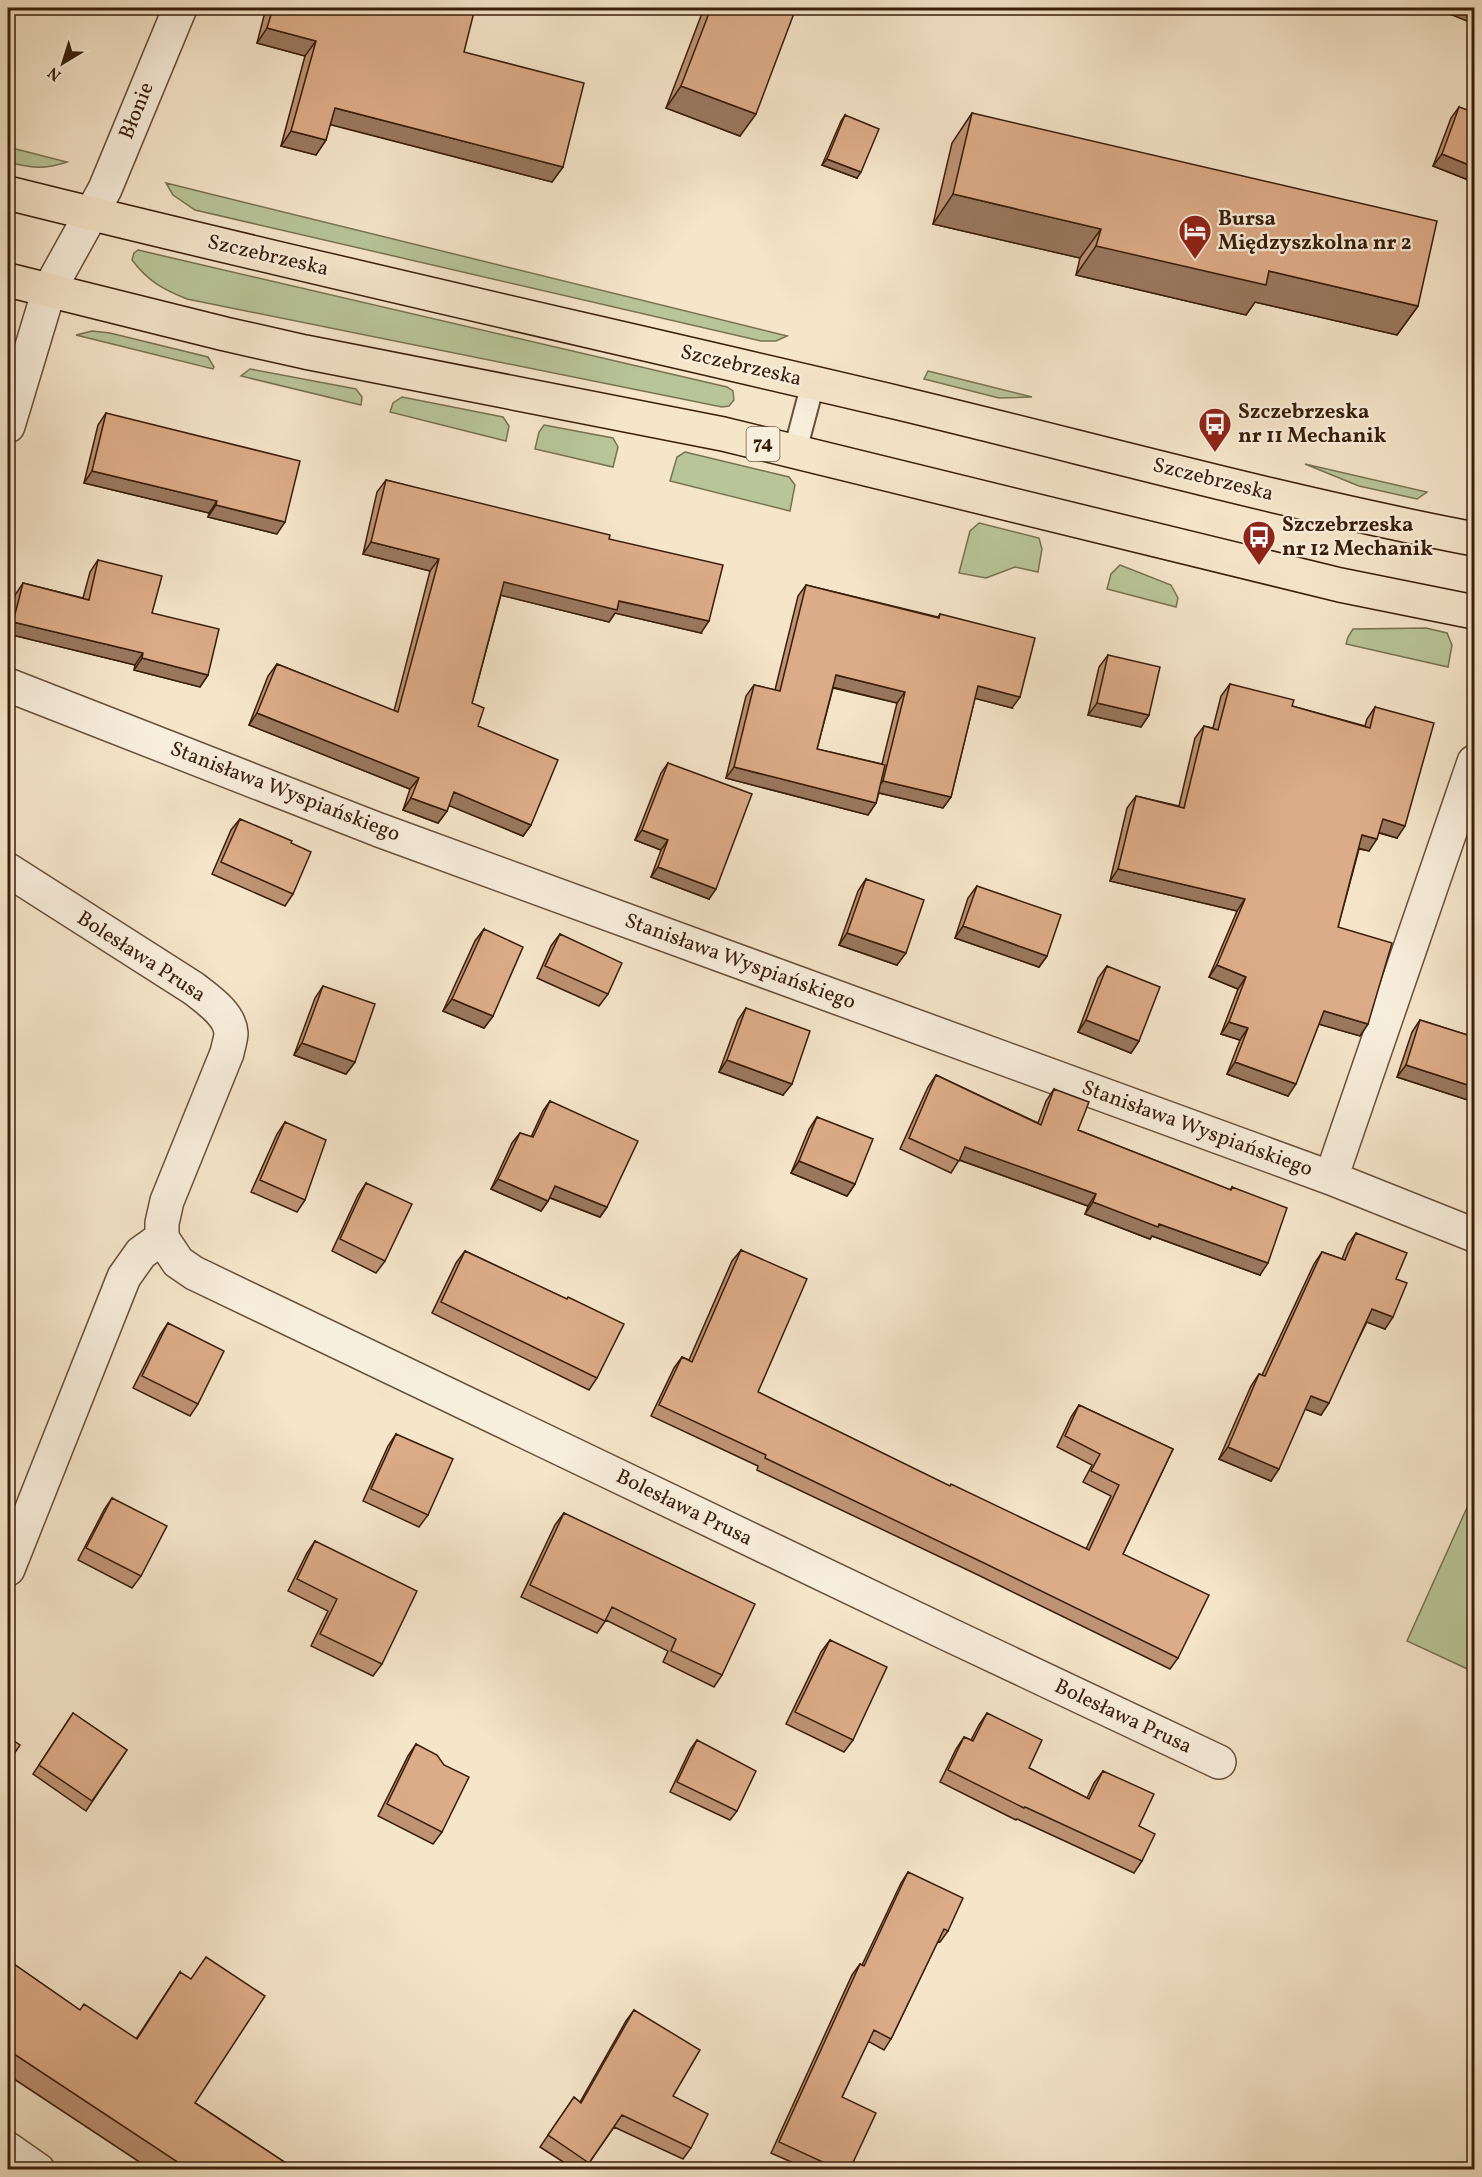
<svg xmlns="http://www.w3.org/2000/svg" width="1482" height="2177" font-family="Vollkorn,serif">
  <rect width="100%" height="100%" fill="#f5e5c9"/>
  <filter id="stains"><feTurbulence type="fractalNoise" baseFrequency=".00333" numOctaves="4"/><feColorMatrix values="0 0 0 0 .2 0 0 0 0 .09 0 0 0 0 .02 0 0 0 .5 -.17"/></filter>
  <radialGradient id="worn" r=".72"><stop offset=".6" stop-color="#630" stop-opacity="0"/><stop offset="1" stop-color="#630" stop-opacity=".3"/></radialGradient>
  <!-- green -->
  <path fill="#b8c599" stroke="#787252" stroke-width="1.5" d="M8,147L67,162C43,170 31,168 8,162Z
    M166,183L787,336L776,341H761L195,210L173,195Z
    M138,250L727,387L733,391L734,400L729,406L722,407L187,299C162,289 148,281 132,260L134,253Z
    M92,331L110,333L208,357L214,367L213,369L76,335Z
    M250,369L356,389L362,397L361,405L241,376Z
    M928,371L1032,397L999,398L924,379Z
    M402,397L503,417L509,426L506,441L390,412L393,403Z
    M544,425L613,438L618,447L613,467L535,449L539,432Z
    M685,452L789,477L795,485L790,511L670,481L677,457Z
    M1305,464L1427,492L1417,499L1359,486Z
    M979,523L1039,538L1042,549L1038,572L1015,567L986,578L959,573L970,531Z
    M1120,565L1171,585L1178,598L1176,607L1107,589L1111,574Z
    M1426,628L1447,633L1452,645L1448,667L1346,644L1348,637L1353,629Z
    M1474,1492V1672L1407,1641Z"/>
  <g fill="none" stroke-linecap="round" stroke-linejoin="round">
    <defs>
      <path id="service" d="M795,451L813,383"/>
      <path id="minor" d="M8,426L49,290
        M8,685L379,830L1331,1178L1474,1235
        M8,870L193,988C207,999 230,1014 231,1033C231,1039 228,1047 227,1053L167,1201L162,1223V1238L141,1253L124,1277L8,1569
        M1331,1178L1474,762
        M162,1238L178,1262L194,1273L950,1635L1219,1762
        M8,2149L38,2170"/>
      <path id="tertiary" d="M49,290L105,189L180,8"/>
      <path id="primary" d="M8,193C304,267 602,333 899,403C1091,449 1281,502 1474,539
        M8,280L225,334L305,352L723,434L1340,585L1474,612"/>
    </defs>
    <!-- service casing -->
    <use href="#service" stroke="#68503a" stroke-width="26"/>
    <!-- minor casing -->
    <use href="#minor" stroke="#68503a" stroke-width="36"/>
    <!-- tertiary casing -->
    <use href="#tertiary" stroke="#68503a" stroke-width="36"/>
    <!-- primary casing -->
    <use href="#primary" stroke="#391e0a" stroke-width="36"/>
    <!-- service -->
    <use href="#service" stroke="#f8eedc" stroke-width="22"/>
    <!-- minor -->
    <use href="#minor" stroke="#f8eedc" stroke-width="33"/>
    <!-- tertiary -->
    <use href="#tertiary" stroke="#f8eedc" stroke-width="33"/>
    <!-- primary -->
    <use href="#primary" stroke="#f5e5c9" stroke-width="33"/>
  </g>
  <!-- wall -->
  <path fill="#bd9374" stroke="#391e0a" stroke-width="1.5" fill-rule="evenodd" d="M266,8H458L464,52L563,167L552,182L330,124L326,140L316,155L281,146L305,56L257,43Z
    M704,8H796L740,136L666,108Z
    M1459,107L1466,179L1433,166L1451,118Z
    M972,113L1418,306L1397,335L1255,302L1246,315L1076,275L1080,258L933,224L952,143Z
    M845,115L857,178L822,165L841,121Z
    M106,413L277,534L208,517L209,513L84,483L98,425Z
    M386,480L609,539L701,633L615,613L609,622L501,595L472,703L478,726L531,825L523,836L449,805L447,811L438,823L403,810L410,789L249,725L268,676L277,664L394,711L430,571L363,554L377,492Z
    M98,560L152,613L208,675L200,687L134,670L135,665L8,634V624L15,595L23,583L83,598L90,572Z
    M806,585L938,617L940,614L1012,708L975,698L951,797L943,808L879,793L876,803L868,815L726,778L746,696L754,685L775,690L798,596ZM833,688L897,703L882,764L817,749Z
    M1108,655L1149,715L1141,727L1088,715L1099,667Z
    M1230,684L1292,706L1365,726L1367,719L1375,707L1397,838L1379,833L1369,851L1359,849L1338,927L1368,1024L1360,1036L1319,1024L1288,1096L1227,1074L1240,1040L1221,1034L1238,989L1209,977L1237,911L1110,881L1127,808L1136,796L1179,806L1195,738L1204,726L1213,728L1221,696Z
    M668,763L709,899L651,877L661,850L635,840L661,773Z
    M240,819L291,843L293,894L285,906L212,874L231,830Z
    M866,879L897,965L839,945L858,891Z
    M977,886L1047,956L1039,967L955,938L968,898Z
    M484,929L493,1016L484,1028L443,1011L475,941Z
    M560,934L608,994L599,1006L537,978L551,946Z
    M1107,966L1139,1041L1131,1053L1078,1032L1098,978Z
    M323,986L355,1062L346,1074L294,1055L315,998Z
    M746,1008L783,1095L719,1072L738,1020Z
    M1420,1020L1474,1037V1102L1397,1077L1412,1032Z
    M936,1075L1038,1123L1046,1101L1054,1089L1078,1130L1230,1190L1232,1187L1260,1275L1152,1236L1150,1239L1085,1214L1088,1206L959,1160L951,1173L900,1149L928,1087Z
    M550,1101L607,1207L600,1217L550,1198L541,1211L491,1189L512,1143L520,1133L531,1137L543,1111Z
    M817,1117L855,1184L847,1196L791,1173L809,1129Z
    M285,1122L305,1200L297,1212L251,1192L277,1134Z
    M366,1183L385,1261L376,1273L332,1251L358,1195Z
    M1356,1233L1396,1279L1385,1329L1367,1322L1321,1415L1305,1409L1271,1481L1219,1459L1251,1386L1259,1374L1262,1375L1314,1264L1322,1252L1342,1259L1348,1244Z
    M741,1250L758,1392L949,1486L1086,1549L1111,1496L1083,1482L1092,1465L1057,1447L1071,1417L1079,1405L1173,1449L1123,1554L1178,1658L1170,1669L976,1574L757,1470L758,1466L651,1416L674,1368L682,1357L689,1360L732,1261Z
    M465,1251L566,1299L597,1378L589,1390L432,1313L456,1263Z
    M168,1323L198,1404L190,1416L133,1388L160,1335Z
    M396,1434L428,1515L419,1527L363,1501L388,1446Z
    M112,1498L141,1576L132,1588L78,1560L104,1510Z
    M564,1513L722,1675L714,1687L663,1662L668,1651L606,1620L597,1633L521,1597L555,1525Z
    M315,1541L382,1664L373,1676L311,1646L328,1611L288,1591L307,1553Z
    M830,1640L853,1740L844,1752L786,1724L821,1652Z
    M73,1713L127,1750L86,1811L33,1774Z
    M987,1713L1029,1768L1087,1798L1094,1783L1103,1771L1139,1826L1142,1861L1134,1873L1017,1819L1016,1820L940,1782L956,1749L964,1737L971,1740L979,1725Z
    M697,1740L737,1811L730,1820L670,1792L690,1750Z
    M416,1744L442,1832L433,1844L378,1816L408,1756Z
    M908,1872L948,1931L940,1942L938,1941L891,2039L884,2050L868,2041L842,2097L850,2169H807L771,2153L852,1975L860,1964L862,1965L901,1883Z
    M8,1960L80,2010L136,2039L180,1972L195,2103L295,2169H150L8,2075Z
    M634,2010L673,2096L691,2148L683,2159L614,2127L585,2169H574L540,2147L574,2097L580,2102L626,2021Z"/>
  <!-- shaded-wall -->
  <path fill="#9a785e" stroke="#391e0a" stroke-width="1.5" d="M1435,8H1474V24Z
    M267,28L316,41L305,56L257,43Z
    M681,86L756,114L740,136L666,108Z
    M335,108L563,167L552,182L324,123Z
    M291,131L326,140L316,155L281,146Z
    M1442,154L1474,167L1466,179L1433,166Z
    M827,159L861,172L857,178L822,165Z
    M953,194L1101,229L1080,258L933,224Z
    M1096,246L1269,271L1418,306L1397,335L1255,302L1246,315L1076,275Z
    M92,471L217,501L209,513L84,483Z
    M216,505L285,522L277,534L208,517Z
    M371,542L439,559L430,571L363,554Z
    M504,582L619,601L709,621L701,633L615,613L609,622L496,594Z
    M13,622L143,653L135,665L8,634V630Z
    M142,658L208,675L200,687L134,670Z
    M836,675L905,692L897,703L828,686Z
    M978,686L1020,697L1012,708L970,697Z
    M1097,703L1149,715L1141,727L1088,715Z
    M257,713L419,778L410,789L249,725Z
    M734,767L876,803L868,815L726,778Z
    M883,781L951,797L943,808L875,792Z
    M454,792L531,825L523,836L445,804Z
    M411,798L447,811L438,823L403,810Z
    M1383,819L1405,826L1397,838L1374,831Z
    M642,830L668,840L661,850L635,840Z
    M1362,835L1377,839L1369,851L1354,847Z
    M658,867L716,889L709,899L651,877Z
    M1118,869L1245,899L1237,911L1110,881Z
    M963,926L1047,956L1039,967L955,938Z
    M847,933L906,953L897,965L839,945Z
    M1217,965L1246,977L1238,989L1209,977Z
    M452,999L493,1016L484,1028L443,1011Z
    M1324,1011L1368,1024L1360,1036L1315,1023Z
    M1086,1020L1139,1041L1131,1053L1078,1032Z
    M1229,1022L1248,1028L1240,1040L1221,1034Z
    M302,1043L355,1062L346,1074L294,1055Z
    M727,1060L792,1084L783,1095L719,1072Z
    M1235,1062L1296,1084L1288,1096L1227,1074Z
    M1406,1065L1474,1087V1102L1397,1077Z
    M965,1147L1096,1194L1088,1206L957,1159Z
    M799,1161L855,1184L847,1196L791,1173Z
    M498,1179L548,1201L541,1211L491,1189Z
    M555,1186L607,1207L600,1217L548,1197Z
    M1093,1202L1159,1224L1268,1263L1260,1275L1152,1236L1150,1239L1085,1214Z
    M1372,1309L1393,1317L1385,1329L1364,1321Z
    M1311,1396L1329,1403L1321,1415L1302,1408Z
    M1228,1447L1279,1469L1271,1481L1219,1459Z"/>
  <!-- building -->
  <path fill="#dcab87" stroke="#391e0a" stroke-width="1.5" d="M273,8H458L474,12L464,52L584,83L563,167L335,108L326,140L291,131L316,41L267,28Z
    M711,8H796L756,114L681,86Z
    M1459,107L1474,112V167L1442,154Z
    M972,113L1437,221L1418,306L1269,271L1266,285L1096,246L1101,229L953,194Z
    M845,115L879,129L861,172L827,159Z
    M106,413L300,461L285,522L216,505L217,501L92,471Z
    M386,480L610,535L609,539L723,565L709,621L619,601L617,610L504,582L472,703L484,708L478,726L558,760L531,825L454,792L447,811L411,798L419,778L257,713L277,664L398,712L439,559L371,542Z
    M98,560L162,576L152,613L219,629L208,675L142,658L143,653L13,622L23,583L89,600Z
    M806,585L939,618L940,614L1035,638L1020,697L978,686L951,797L883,781L905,692L836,675L817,749L885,765L876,803L734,767L754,685L780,691Z
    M1108,655L1160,667L1149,715L1097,703Z
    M1230,684L1294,700L1292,706L1370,728L1375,707L1434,723L1405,826L1383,819L1377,839L1362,835L1338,927L1392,943L1368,1024L1324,1011L1296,1084L1235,1062L1248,1028L1229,1022L1246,977L1217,965L1245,899L1118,869L1136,796L1184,808L1204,726L1218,730Z
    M8,741L12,743L8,751Z
    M668,763L752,794L716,889L658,867L668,840L642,830Z
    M240,819L292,841L291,843L311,852L293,894L221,862Z
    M866,879L924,900L906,953L847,933Z
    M977,886L1061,915L1047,956L963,926Z
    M484,929L523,947L493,1016L452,999Z
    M560,934L622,963L608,994L545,966Z
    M1107,966L1160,987L1139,1041L1086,1020Z
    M323,986L375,1004L355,1062L302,1043Z
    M746,1008L810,1031L792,1084L727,1060Z
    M1420,1020L1474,1037V1087L1406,1065Z
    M936,1075L1041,1125L1054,1089L1089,1102L1078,1130L1231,1190L1232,1187L1287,1208L1268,1263L1159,1224L1158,1227L1093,1202L1096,1194L965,1147L959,1161L909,1138Z
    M550,1101L638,1141L607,1207L555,1186L548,1201L498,1179L520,1133L533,1137Z
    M817,1117L873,1139L855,1184L799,1161Z
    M285,1122L326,1140L305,1200L260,1180Z
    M366,1183L412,1204L385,1261L340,1239Z
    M1356,1233L1407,1253L1396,1279L1407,1283L1393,1317L1372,1309L1329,1403L1311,1396L1279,1469L1228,1447L1259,1374L1265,1376L1322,1252L1345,1260Z
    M741,1250L807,1279L758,1392L950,1486L951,1484L1089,1550L1119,1485L1091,1471L1100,1454L1065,1436L1079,1405L1173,1449L1123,1554L1209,1595L1178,1658L984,1563L765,1458L766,1455L659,1405L682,1357L692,1362Z
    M465,1251L567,1299L568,1297L624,1324L597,1378L441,1302Z
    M168,1323L224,1351L198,1404L142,1376Z
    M396,1434L453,1459L428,1515L371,1489Z
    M112,1498L167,1526L141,1576L86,1548Z
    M564,1513L755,1604L722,1675L671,1651L676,1639L612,1607L605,1621L530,1585Z
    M315,1541L417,1591L382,1664L320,1634L337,1599L297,1579Z
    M830,1640L887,1667L853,1740L795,1712Z
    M73,1713L127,1750L92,1801L39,1765Z
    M987,1713L1042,1740L1029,1768L1089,1799L1103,1771L1154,1794L1139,1826L1155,1834L1142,1861L1025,1807L1024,1808L948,1770L964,1737L973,1741Z
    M8,1737L20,1745L8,1763Z
    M697,1740L756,1771L737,1811L677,1782Z
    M416,1744L437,1755L444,1765L469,1777L442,1832L387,1804Z
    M908,1872L963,1898L948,1931L944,1929L891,2039L874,2030L842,2097L876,2113L850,2169H838L779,2142L860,1964L864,1966Z
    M206,1957L265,1996L195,2103L295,2169H188L8,2050V1960L80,2010L84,2004L137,2039L180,1972L191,1979Z
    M634,2010L700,2050L673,2096L708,2114L691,2148L622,2115L589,2163L548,2135L574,2097L581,2103Z
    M311,2163L322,2169H307Z"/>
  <!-- icons -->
  <defs>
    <symbol id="hotel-pin" viewBox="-11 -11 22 30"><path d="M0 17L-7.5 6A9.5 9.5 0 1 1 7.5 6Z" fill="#8f2418" stroke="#f8eedc"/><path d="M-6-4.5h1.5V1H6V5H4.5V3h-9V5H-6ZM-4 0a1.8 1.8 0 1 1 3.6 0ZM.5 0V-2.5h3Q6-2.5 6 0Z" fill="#fff"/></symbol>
    <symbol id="bus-pin" viewBox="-11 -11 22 30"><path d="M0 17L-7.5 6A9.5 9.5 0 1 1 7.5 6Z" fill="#8f2418" stroke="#f8eedc"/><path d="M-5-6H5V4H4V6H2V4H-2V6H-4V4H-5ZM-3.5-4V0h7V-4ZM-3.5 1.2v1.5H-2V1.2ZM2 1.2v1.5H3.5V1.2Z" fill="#fff"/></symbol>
  </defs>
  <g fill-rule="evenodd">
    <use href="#hotel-pin" x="1176" y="212" width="38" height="52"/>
    <use href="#bus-pin" x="1196" y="405" width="38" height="52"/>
    <use href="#bus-pin" x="1240" y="518" width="38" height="52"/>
  </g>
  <g text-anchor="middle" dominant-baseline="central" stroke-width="4.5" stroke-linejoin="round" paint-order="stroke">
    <!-- shield labels -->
    <rect fill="#f8eedc" stroke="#725c49" stroke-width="1.5" x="746.5" y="427" width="33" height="34" rx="4.5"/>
    <g font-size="20" font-weight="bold" fill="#391e0a">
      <text x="763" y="444">74</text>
    </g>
    <!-- street labels -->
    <g font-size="21" fill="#391e0a" stroke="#f8eedc">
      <text transform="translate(137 111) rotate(-68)">Błonie</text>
      <text transform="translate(268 256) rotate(13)">Szczebrzeska</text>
      <text transform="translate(741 366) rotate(13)">Szczebrzeska</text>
      <text transform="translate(1213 480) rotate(14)">Szczebrzeska</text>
      <text transform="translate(285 792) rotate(21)">Stanisława Wyspiańskiego</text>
      <text transform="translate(141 957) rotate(33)">Bolesława Prusa</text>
      <text transform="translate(740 962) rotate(20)">Stanisława Wyspiańskiego</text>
      <text transform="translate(1197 1129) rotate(20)">Stanisława Wyspiańskiego</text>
      <text transform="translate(684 1508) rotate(26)">Bolesława Prusa</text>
      <text transform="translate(1123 1717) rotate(25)">Bolesława Prusa</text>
    </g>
    <!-- poi labels -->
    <g font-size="21" font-weight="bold" fill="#391e0a" stroke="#f8eedc" text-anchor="start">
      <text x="1218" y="219">Bursa<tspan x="1218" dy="24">Międzyszkolna nr 2</tspan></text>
      <text x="1238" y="412">Szczebrzeska<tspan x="1238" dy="24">nr 11 Mechanik</tspan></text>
      <text x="1282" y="525">Szczebrzeska<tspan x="1282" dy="24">nr 12 Mechanik</tspan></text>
    </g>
  </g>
  <!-- margin -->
  <rect width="1482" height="2177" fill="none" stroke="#f5e5c9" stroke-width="30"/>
  <rect x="9" y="9" width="1464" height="2159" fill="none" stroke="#391e0a" stroke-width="3"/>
  <rect x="15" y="15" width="1452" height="2147" fill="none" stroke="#391e0a" stroke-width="1.5"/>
  <!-- north arrow -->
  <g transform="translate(63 63) rotate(218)" stroke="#f8eedc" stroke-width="4.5" paint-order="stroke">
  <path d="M0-4.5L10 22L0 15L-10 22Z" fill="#391e0a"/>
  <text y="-9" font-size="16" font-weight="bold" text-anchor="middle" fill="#391e0a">N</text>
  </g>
  <rect width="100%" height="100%" filter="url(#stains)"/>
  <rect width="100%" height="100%" fill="url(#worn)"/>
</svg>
